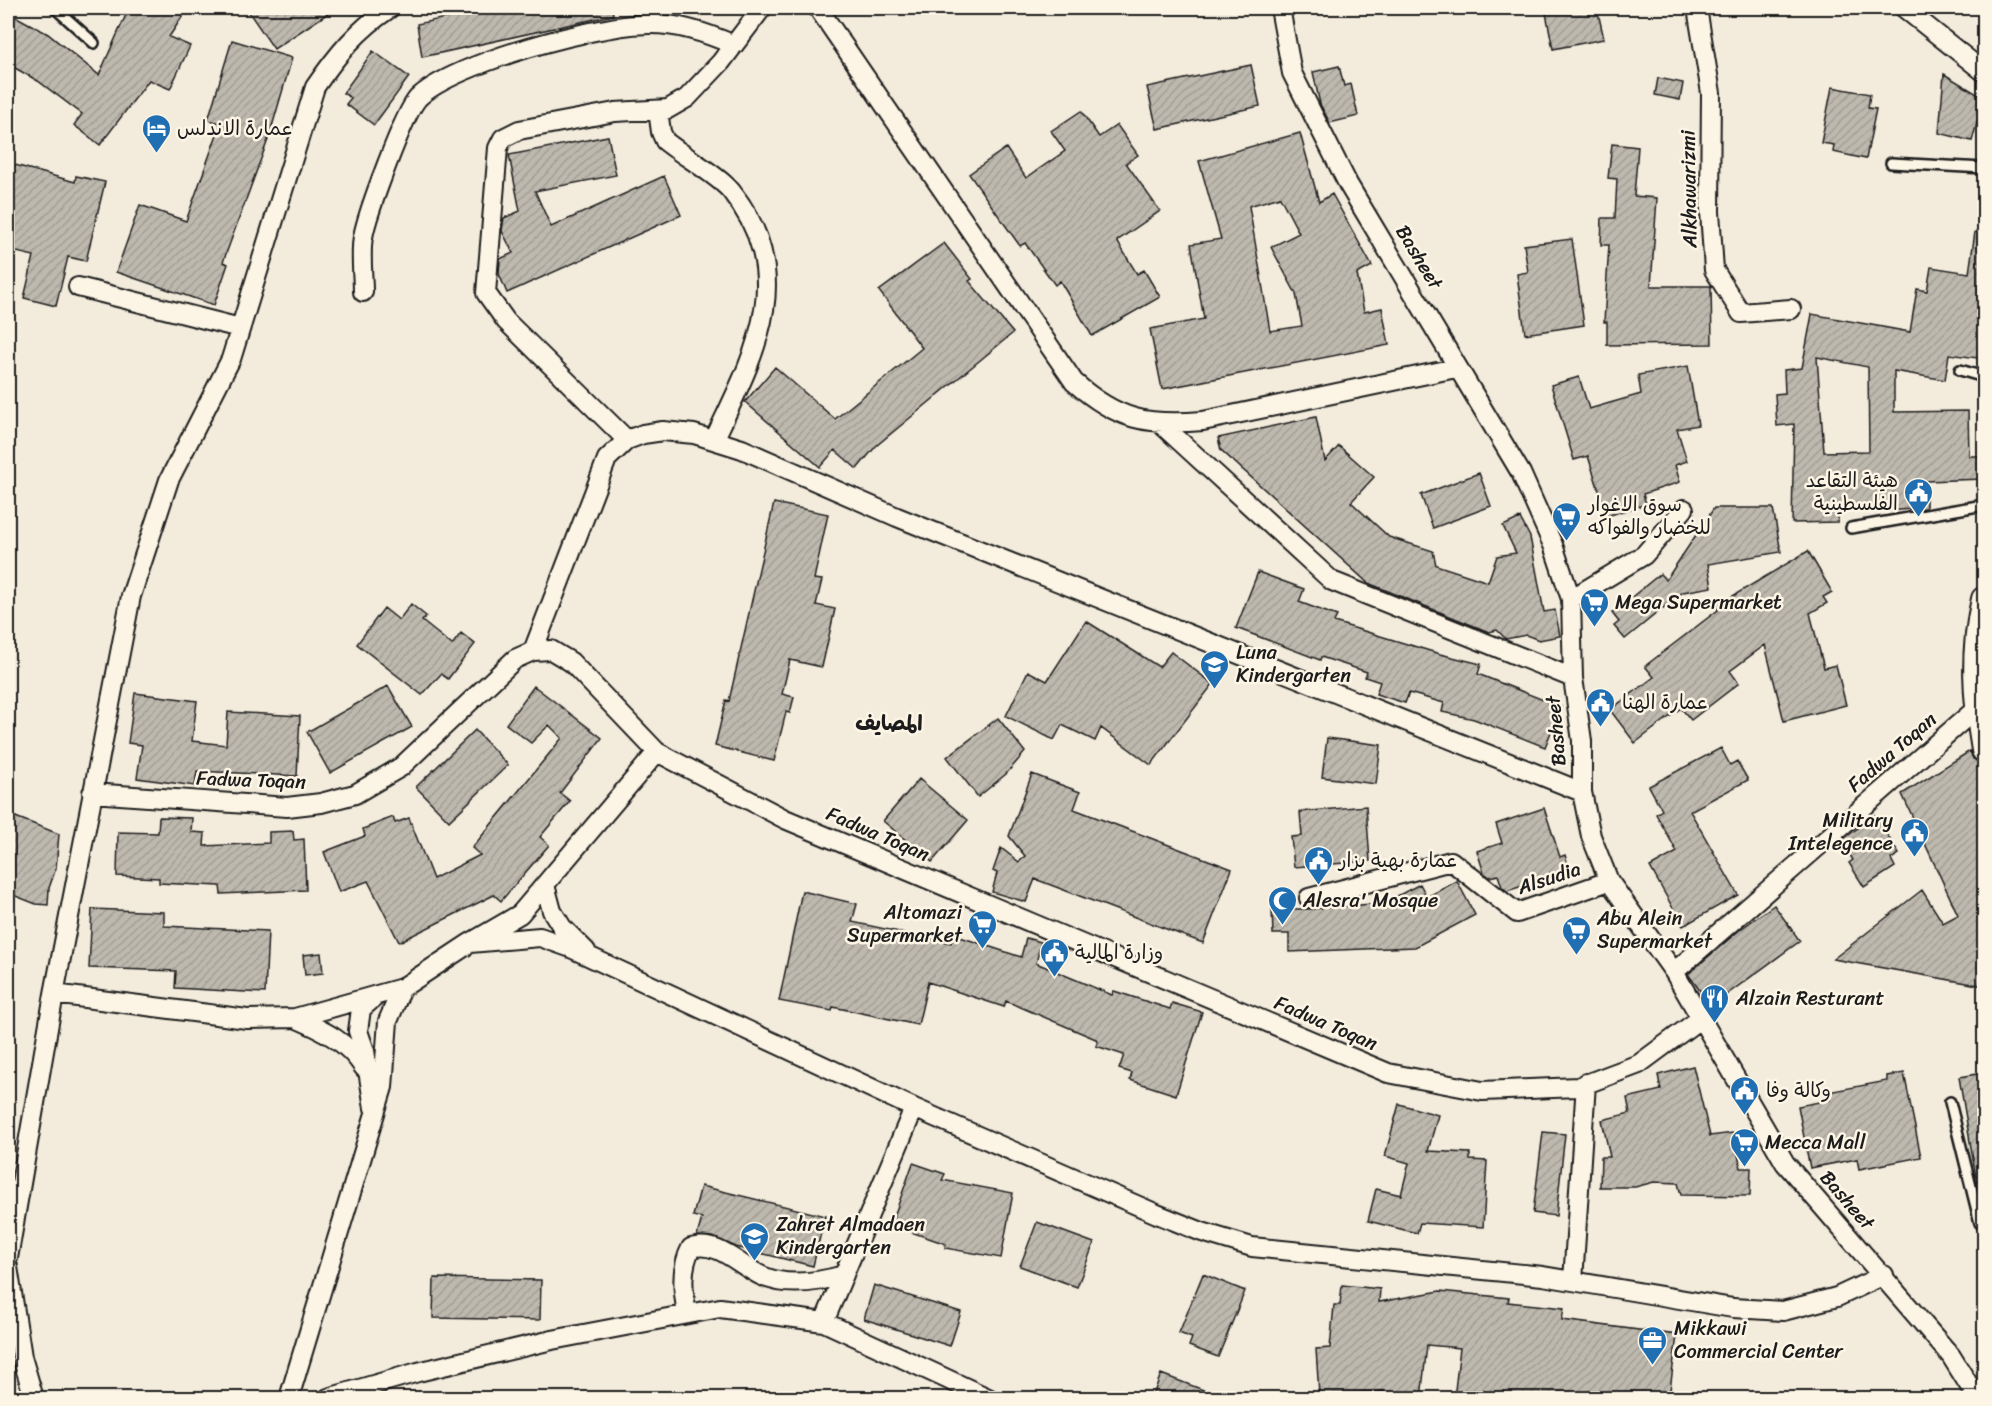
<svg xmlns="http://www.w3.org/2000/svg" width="1992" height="1406" font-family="Sriracha,'Playpen Sans Arabic',sans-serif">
  <defs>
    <pattern id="building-hatch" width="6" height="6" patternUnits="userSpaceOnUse" patternTransform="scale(1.5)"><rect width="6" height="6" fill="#beb9ae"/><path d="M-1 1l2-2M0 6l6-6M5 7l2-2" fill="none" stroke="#a39e95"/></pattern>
  </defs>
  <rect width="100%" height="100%" fill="#f3ecdd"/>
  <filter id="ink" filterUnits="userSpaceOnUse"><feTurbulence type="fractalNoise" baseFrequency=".0167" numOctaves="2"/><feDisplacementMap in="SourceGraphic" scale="12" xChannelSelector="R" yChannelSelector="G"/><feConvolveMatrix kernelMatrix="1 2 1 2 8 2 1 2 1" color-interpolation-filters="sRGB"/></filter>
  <g filter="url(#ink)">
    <!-- building -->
    <path fill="url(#building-hatch)" stroke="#1c1c1c" stroke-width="1.5" fill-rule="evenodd" d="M129,8H188L169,37L190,46L170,89L149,80L100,145L74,125L82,114L38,81L8,64V30L15,16L48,34L99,75Z
      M246,8H336L274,49Z
      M492,8H612L613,15L422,57L417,24Z
      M1545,8H1597L1604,39L1553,49Z
      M232,40L292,58L269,137L223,262L228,264L214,305L116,272L140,205L186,221L221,123L208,120Z
      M373,51L409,77L374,125L346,104L351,98L343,93Z
      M1251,65L1260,106L1157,129L1147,87Z
      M1339,66L1344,86L1351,84L1358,116L1330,123L1320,104L1313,72Z
      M1944,74L1984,98L1972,141L1939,133Z
      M1658,78L1683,83L1680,100L1655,95Z
      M1832,87L1870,94L1868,108L1876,109L1866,159L1833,152L1834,145L1821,143Z
      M1081,111L1099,137L1117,125L1138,155L1126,163L1160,211L1117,241L1137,274L1144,270L1160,297L1092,336L1060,281L1055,285L1025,243L1020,246L969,174L1006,148L1026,178L1065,151L1051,131Z
      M1300,133L1319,202L1332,194L1372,266L1357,274L1364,312L1382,308L1389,345L1162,389L1150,329L1204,319L1191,244L1221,239L1199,161ZM1280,197L1299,233L1271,247L1296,294L1302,326L1270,331L1249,206Z
      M608,136L616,175L535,191L551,227L664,176L681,215L507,293L499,274L500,259L513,253L502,231L504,218L520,211L509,155Z
      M1612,144L1638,147L1634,196L1657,198L1651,286H1711L1712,344L1607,345V322H1604L1609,245H1601L1602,218H1615L1617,179L1608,178Z
      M8,163L75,182L76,176L105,182L86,261L68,257L56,306L24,298L34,256L8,250Z
      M1975,232H1984V359L1949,354L1945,380L1894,371V412L1968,411L1969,456H1984V479L1926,481V508L1871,512L1870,508H1838V522L1792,523L1794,424L1777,426L1775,394L1785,393L1784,370L1802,368L1812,314L1910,332L1917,289L1927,291L1931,267L1969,273ZM1817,357L1868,367L1869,451L1824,452Z
      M1572,239L1584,325L1525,334L1517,274L1528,272L1524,245Z
      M944,243L972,279L969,281L1013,333L876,446L857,469L835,450L820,467L745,402L775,367L835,419L922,348L879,291Z
      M1688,366L1698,425L1677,429L1687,461L1675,465L1680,482L1643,494L1646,504L1607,516L1588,456L1574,460L1551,385L1579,377L1589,409L1641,394L1638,375Z
      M1316,417L1325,461L1339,446L1374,477L1351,502L1389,537L1433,551L1436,565L1488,582L1497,556L1516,553L1503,526L1520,518L1530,537L1544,612L1555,610L1560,636L1539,640L1526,635L1506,639L1497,630L1489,632L1368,583L1221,450L1218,438Z
      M1479,473L1491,506L1433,528L1421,495Z
      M774,503L828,514L814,579L822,580L816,605L835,609L822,667L790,660L782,694L794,697L790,713L786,712L774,761L715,746L726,700L729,701Z
      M1714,508H1773L1781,552L1708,564L1712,587L1683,592L1625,639L1614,626L1619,622L1612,613L1660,574L1666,580Z
      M1808,551L1832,592L1823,597L1827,603L1810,613L1824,668L1836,665L1846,705L1784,721L1765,645L1730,671L1739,683L1691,720L1681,708L1635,743L1610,710L1654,677L1645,666L1718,610L1716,606Z
      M1258,572L1304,589L1299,602L1337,616L1334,622L1440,654L1481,664L1478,674L1561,707L1545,747L1474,719L1442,712L1444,703L1409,693L1405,703L1376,694L1380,682L1365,677L1367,672L1321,657L1320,660L1236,628Z
      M411,604L426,616L422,621L452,645L461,633L475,644L448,679L441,674L422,695L357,644L384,608L399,620Z
      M1086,621L1159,667L1171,652L1213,684L1151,765L1101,728L1095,741L1062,725L1054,740L1006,716L1028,671L1047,681Z
      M388,686L412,727L330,773L307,732Z
      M534,686L602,738L560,793L570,801L540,837L549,845L501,901L494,895L399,942L368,881L339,892L324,852L365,836L363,829L393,817L395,823L409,818L433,879L480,855L472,848L562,738L549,725L531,743L506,724Z
      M135,693L197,701L192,741L226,745L228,712L300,716L297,776L197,771L195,786L137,778L142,745L128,743Z
      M998,718L1025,752L1006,774L978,797L947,757Z
      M475,730L508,765L449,821L416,787Z
      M1327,738L1381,745L1376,784L1322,777Z
      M1721,748L1730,765L1737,761L1748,780L1690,811L1738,895L1683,926L1650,867L1677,852L1656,814L1662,810L1649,786Z
      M1970,751L1973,759L1984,764V986L1833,959L1922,890L1943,923L1958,915L1902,794Z
      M1032,774L1080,792L1074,809L1232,869L1203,943L1035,879L1026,902L992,892L997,873L993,871L1001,848L1019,862L1025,856L1009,836Z
      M919,779L968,820L932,862L883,821Z
      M1366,806L1370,861L1294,867L1291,837L1302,836L1300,812Z
      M1544,808L1560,857L1565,855L1570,871L1507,891L1502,887L1498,875L1490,877L1484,873L1477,851L1502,843L1496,824Z
      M8,814L59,834L56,868L49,888L48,905L36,904L8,893Z
      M1875,815L1899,854L1891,859L1895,867L1864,887L1849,863L1853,860L1841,841Z
      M159,817L192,818L191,832L205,833L204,846L269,843V832L293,831L294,840L304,839L306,890L221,894L220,886L159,883V878L117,876L118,832L158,833Z
      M1457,881L1475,915L1415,947L1289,952V934H1273L1272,909H1311L1384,903L1420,884L1427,897Z
      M802,891L857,904L852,922L951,943L954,935L1021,957L1026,938L1041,942L1036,963L1112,995L1114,991L1170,1009L1172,1003L1202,1012L1176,1095L1130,1080L1132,1073L1119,1069L1124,1055L1096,1046L1098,1040L1006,1001L1004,1007L928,982L918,1025L833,1007L832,1011L779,1001Z
      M1774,905L1800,941L1711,1006L1688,974L1742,928Z
      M92,909L164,912V926L268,931L265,993L175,988L176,971L89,968Z
      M321,953L323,973L305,975L303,955Z
      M1693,1066L1710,1136L1733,1133L1741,1168H1751L1750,1196L1681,1195L1678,1183L1654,1182L1635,1187H1600L1601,1157H1610L1602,1120L1630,1113L1627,1098L1661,1090L1658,1075Z
      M1904,1073L1921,1157L1859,1169L1857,1159L1810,1168L1798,1106L1830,1100L1828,1092L1887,1081V1076Z
      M1984,1073V1176L1976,1177L1959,1077Z
      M1399,1104L1438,1115L1428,1151L1470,1153V1160L1487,1161L1483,1227L1420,1223L1417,1233L1368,1221L1376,1189L1401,1195L1409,1163L1385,1156Z
      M1543,1132L1565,1134L1556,1216L1533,1213Z
      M913,1163L945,1174L942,1180L1013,1193L1001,1258L945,1248L946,1244L891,1225Z
      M701,1186L825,1216L813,1266L736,1247L713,1237L697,1236L702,1218L693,1216Z
      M1037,1222L1094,1243L1077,1287L1020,1266Z
      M1203,1274L1245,1291L1218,1357L1189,1346L1192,1338L1179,1333Z
      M434,1278L541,1280L540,1320L433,1318Z
      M874,1285L961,1312L950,1346L864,1319Z
      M1342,1285L1380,1289L1379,1302L1440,1291L1509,1298L1508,1302L1564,1308L1562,1320L1677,1335L1669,1398H1454L1460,1348L1427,1345L1421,1398H1383L1384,1391L1319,1395L1316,1349L1330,1348L1334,1305H1340Z
      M1161,1374L1222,1397V1398H1152Z"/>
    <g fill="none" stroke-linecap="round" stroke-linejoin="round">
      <defs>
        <path id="service" d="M55,8L94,43
          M1891,163L1984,168
          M1960,370L1984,377
          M1851,528L1984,505
          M1950,1102L1980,1223L1984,1222"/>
        <path id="minor" d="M818,8L1074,382C1117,420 1147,426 1203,421L1456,368
          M1280,8L1292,73L1348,184L1521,473L1553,545L1571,599L1573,678L1582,741V792L1591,836L1609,881L1674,972L1785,1163L1951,1356L1977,1398
          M1697,8L1711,93L1710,212L1714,270L1741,313L1791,309
          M1904,8L1984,72
          M658,110L661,132L665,141C682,155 720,177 731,191C799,276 754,356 714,440
          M78,287L240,328
          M363,292C363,275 360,254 363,237C367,214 404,113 418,98C453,63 602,23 651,24C680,24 707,33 734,45
          M1160,423L1332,581L1573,678
          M627,440L506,321L486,293L498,148L503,138L519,130L615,112L668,109L687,98L721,62L762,8
          M1571,599L1644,555L1684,509
          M533,651L607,459L627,440L643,434L663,431L694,434L742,449L897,517L1582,792
          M92,793L287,807L321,803L355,794L401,767L515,659L533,651L551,650L571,662L657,752L785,819L1388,1073L1482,1091L1578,1087L1639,1064L1701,1018
          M545,885L552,911L562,927L586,951
          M1309,898L1451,861L1517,913L1609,881
          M470,943L540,937L571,948L914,1108L1157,1214L1202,1232L1252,1247L1543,1276L1733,1308L1783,1311L1837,1297L1884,1275
          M1674,972L1977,708
          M54,994L247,1019L295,1018L402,988L470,943L520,914L657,752
          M295,1018C323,1030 347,1041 364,1068
          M374,1108L365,1051L358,1031L361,1009L377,995
          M8,1258L54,994L131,596L169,480L231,359L315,87C337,55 357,30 390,8
          M8,1267L22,1357L34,1398
          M1573,1281L1586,1083
          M687,1314C683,1292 680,1269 691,1248C718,1240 738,1265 762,1276C786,1287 819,1282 844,1275
          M824,1322L914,1108
          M289,1398L383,1087L388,1021L402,988
          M328,1398L418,1372L552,1340L720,1308L824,1322L988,1398"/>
        <path id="secondary" d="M1984,599C1972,652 1975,697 1984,750"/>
      </defs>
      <!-- service casing -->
      <use href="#service" stroke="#1c1c1c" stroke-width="14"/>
      <!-- minor casing -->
      <use href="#minor" stroke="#1c1c1c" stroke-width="22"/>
      <!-- secondary casing -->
      <use href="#secondary" stroke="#1c1c1c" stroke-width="28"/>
      <!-- service -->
      <use href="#service" stroke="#fcf5e5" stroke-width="9"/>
      <!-- minor -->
      <use href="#minor" stroke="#fcf5e5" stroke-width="18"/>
      <!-- secondary -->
      <use href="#secondary" stroke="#fcf5e5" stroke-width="24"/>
    </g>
  </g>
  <!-- icons -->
  <defs>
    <symbol id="hotel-pin" viewBox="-11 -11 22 30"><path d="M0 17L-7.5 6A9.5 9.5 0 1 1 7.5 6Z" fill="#1f6fb2" stroke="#fcf5e5"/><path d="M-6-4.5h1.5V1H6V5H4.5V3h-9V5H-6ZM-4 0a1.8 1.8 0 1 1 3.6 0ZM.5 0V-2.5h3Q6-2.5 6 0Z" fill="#fff"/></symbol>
    <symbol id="civic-pin" viewBox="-11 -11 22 30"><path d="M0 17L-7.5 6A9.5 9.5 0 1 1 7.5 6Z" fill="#1f6fb2" stroke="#fcf5e5"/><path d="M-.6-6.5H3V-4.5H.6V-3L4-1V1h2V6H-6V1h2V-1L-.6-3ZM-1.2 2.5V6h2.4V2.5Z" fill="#fff"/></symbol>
    <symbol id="supermarket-pin" viewBox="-11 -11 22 30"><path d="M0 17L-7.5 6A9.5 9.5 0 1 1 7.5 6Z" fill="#1f6fb2" stroke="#fcf5e5"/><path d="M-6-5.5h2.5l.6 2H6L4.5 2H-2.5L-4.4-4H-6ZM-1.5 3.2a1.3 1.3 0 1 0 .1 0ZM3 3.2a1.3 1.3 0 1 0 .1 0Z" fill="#fff"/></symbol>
    <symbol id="school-pin" viewBox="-11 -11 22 30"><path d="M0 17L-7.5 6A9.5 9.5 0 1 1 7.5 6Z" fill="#1f6fb2" stroke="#fcf5e5"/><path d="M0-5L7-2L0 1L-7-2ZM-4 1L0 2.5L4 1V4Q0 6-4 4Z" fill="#fff"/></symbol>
    <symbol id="mosque-pin" viewBox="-11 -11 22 30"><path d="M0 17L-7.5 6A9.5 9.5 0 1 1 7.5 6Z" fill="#1f6fb2" stroke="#fcf5e5"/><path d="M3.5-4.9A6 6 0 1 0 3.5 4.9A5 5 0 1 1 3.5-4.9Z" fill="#fff"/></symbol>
    <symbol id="restaurant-pin" viewBox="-11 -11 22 30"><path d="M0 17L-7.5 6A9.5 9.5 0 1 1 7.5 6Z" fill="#1f6fb2" stroke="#fcf5e5"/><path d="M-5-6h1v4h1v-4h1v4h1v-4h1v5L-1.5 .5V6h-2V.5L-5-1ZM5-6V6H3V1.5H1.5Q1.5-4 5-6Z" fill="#fff"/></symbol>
    <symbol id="office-pin" viewBox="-11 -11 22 30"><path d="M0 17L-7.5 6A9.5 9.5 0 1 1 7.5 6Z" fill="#1f6fb2" stroke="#fcf5e5"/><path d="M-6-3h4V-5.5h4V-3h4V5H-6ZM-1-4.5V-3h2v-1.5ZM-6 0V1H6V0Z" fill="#fff"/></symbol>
  </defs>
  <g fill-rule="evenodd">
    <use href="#hotel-pin" x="140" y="112" width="33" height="45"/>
    <use href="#civic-pin" x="1902" y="476" width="33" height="45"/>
    <use href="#supermarket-pin" x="1550" y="500" width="33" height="45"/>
    <use href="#supermarket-pin" x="1578" y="586" width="33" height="45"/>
    <use href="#school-pin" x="1198" y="648" width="33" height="45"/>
    <use href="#civic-pin" x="1584" y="686" width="33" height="45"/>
    <use href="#civic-pin" x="1898" y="816" width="33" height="45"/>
    <use href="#civic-pin" x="1302" y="844" width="33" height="45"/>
    <use href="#mosque-pin" x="1266" y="884" width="33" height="45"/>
    <use href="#supermarket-pin" x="966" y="908" width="33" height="45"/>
    <use href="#supermarket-pin" x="1560" y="914" width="33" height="45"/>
    <use href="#civic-pin" x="1038" y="936" width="33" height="45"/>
    <use href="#restaurant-pin" x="1698" y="982" width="33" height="45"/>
    <use href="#civic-pin" x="1728" y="1074" width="33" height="45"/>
    <use href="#supermarket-pin" x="1728" y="1126" width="33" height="45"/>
    <use href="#school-pin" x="738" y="1220" width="33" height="45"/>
    <use href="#office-pin" x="1636" y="1324" width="33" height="45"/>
  </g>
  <g text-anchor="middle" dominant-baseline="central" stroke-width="5" stroke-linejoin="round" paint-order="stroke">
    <!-- poi labels -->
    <g font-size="20" fill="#1c1c1c" stroke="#fcf5e5" text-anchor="start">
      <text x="177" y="128">عمارة الاندلس</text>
      <text x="1898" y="480" text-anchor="end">هيئة التقاعد<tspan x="1898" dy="23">الفلسطينية</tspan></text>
      <text x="1588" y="504">سوق الاغوار<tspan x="1588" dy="23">للخضار والفواكه</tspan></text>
      <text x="1615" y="602">Mega Supermarket</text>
      <text x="1236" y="652">Luna<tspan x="1236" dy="23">Kindergarten</tspan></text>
      <text x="1622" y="702">عمارة الهنا</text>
      <text x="1893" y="820" text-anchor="end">Military<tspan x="1893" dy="23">Intelegence</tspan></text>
      <text x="1339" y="860">عمارة بهية بزار</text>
      <text x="1303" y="900">Alesra' Mosque</text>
      <text x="962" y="912" text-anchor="end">Altomazi<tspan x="962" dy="23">Supermarket</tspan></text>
      <text x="1597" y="918">Abu Alein<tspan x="1597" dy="23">Supermarket</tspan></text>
      <text x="1075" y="952">وزارة المالية</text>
      <text x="1736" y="998">Alzain Resturant</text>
      <text x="1766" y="1090">وكالة وفا</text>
      <text x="1765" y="1142">Mecca Mall</text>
      <text x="776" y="1224">Zahret Almadaen<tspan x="776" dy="23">Kindergarten</tspan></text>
      <text x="1674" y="1328">Mikkawi<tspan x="1674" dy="23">Commercial Center</tspan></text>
    </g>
    <!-- street labels -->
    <g font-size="20" fill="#1c1c1c" stroke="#fcf5e5">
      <text transform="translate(1689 189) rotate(-91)">Alkhawarizmi</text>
      <text transform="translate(1419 257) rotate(59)">Basheet</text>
      <text transform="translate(1556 731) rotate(-95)">Basheet</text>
      <text transform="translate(1892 752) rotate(-41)">Fadwa Toqan</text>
      <text transform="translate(251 780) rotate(2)">Fadwa Toqan</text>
      <text transform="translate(878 834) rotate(23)">Fadwa Toqan</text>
      <text transform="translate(1549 878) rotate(-18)">Alsudia</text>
      <text transform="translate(1326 1023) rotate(23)">Fadwa Toqan</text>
      <text transform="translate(1847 1200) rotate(49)">Basheet</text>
    </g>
    <!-- neighbourhood labels -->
    <g font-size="21" font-weight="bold" fill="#1c1c1c" stroke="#fcf5e5">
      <text x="889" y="723">المصايف</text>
    </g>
  </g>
  <!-- margin -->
  <rect width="1992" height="1406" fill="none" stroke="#fcf5e5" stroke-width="30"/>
  <rect x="15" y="15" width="1962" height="1376" fill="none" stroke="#1c1c1c" stroke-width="2" filter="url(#ink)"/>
</svg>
